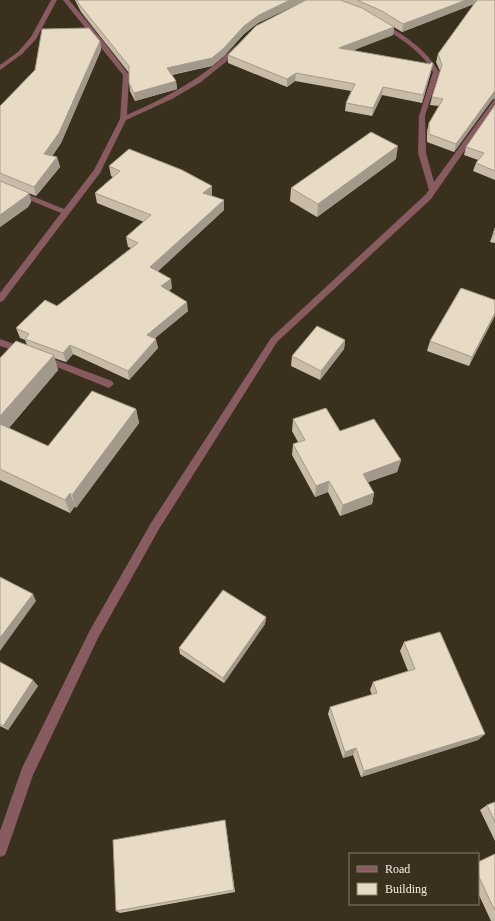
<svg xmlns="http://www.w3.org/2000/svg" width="495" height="921" font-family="'Times New Roman',serif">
  <rect width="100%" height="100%" fill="#3a301e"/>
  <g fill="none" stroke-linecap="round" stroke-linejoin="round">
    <!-- street -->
    <path fill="#875b60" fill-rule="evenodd" d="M51,0H57L36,39L22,54L0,70V65L18,52L31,37Z
      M63,0H69L100,37L129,75L127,115C167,97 204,78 235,46L240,47L227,61L201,82L172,99L126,120L100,173L3,301L0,302V293L61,213L0,188V183L64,209L94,170L120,119L123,75Z
      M380,23H384C406,37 426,49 439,72L425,116L426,153L434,182L493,101L495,100V107L431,199L277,342L159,529L98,638L33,775L7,850L5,855L0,857V831L22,768L90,630L151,523L271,338L425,195L429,190L418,153L419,116L433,72C421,50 400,39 380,25Z
      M0,339L25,348L27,350L22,353L0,346Z
      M45,356L112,381L114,384L109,388L42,361L40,359L42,357Z"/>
  </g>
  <!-- wall -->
  <path fill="#c8bca9" d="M75,0H306L258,23L244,34L224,56L212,66L172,75L176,81L177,89L174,90L135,101L130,91L129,83V73L81,12Z
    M306,0H495L492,100L454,152L427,142V131L429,123L439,106L430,105L432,97L440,71L436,62L438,54L474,4L402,32L381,19L394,27L393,35L353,50L431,72L422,103L382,95L372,116L345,111L346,103L351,91L295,81L287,87L228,63V55Z
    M100,41L101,50L61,143L52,156L57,157L60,167L36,196L1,182L29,193L31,202L28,207L0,227V106Z
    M495,105V180L473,171L476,163L478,160L464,155L466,147Z
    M396,159L317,217L290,201L291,188Z
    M109,166L212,186V196L224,200V210L158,271L172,288L169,291L188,311L155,338L158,348L129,380L73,354L66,362L54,358L58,370L9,428L48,446L136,409L139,423L76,508L75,506L70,513L0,480V358L27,345L25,340L20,338L16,328L57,306L131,248L128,247L126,237L144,222L97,203L95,193L113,177L111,176Z
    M495,228V243L490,242Z
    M495,300L469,366L427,351L430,341Z
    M345,340L344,349L320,380L291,366L292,356Z
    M293,419L340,431L401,460L397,472L368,482L374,493L372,504L340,516L328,492L315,497L292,455L293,444L298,442L292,431Z
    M266,617L265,624L224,683L180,654L179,648Z
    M404,642L485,734L478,740L361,777L353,755L343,758L328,714L330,707L372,695L370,690L373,682L408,671L400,651Z
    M0,662L38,686L8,730L0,726Z
    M495,802V841L480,810L487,805Z
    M225,820L235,892L120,913L116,911Z
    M495,854V921H491L478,893V862Z"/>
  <!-- shaded-wall -->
  <path fill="#a2998a" d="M290,0H306L258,23L244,34L224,56L212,66L168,75L167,68L244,26L259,15Z
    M466,0H480L479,2L402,32L403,24Z
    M394,27L393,35L339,56V48Z
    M100,41L101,50L61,143L47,164L44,154Z
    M433,64L431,72L422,103L423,95Z
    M296,73L295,81L287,87V79Z
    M176,81L177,89L174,90L135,101L134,93Z
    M383,87L382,95L372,116L373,108Z
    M494,92H495V99L492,100L454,152L456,144Z
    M398,146L396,159L317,217L318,204Z
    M57,157L60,167L36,196L34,187Z
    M212,186V196L203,193Z
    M29,193L31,202L28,207L0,227V215Z
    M224,200V210L152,277L150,267Z
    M171,279L172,288L162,296L161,286Z
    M187,302L188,311L148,344L147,335Z
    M495,313V316L469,366L472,357Z
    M156,339L158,348L129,380L128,371Z
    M345,340L344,349L320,380L321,371Z
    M70,345L73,354L66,362L63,353Z
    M54,355L58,370L2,436L0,432V416Z
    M136,409L139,423L76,508L72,495Z
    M401,460L397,472L360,485L363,474Z
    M329,481L328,492L315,497L316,486Z
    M70,493L75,506L70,513L65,500Z
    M374,493L372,504L340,516L343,505Z
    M33,594L36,601L0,651V638Z
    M266,617L265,624L224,683L223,678Z
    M33,680L38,686L8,730L3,726Z
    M485,734L478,740L361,777L364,771Z
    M356,748L353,755L343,758L345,752Z"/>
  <!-- building -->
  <path fill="#e8dbc5" stroke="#a2998a" d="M77,0H290L259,15L244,26L224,48L212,58L167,68L176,81L173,82L134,93L129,83V66L79,4Z
    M306,0H340L362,8L394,27L339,48L430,64L432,62L433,64L423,95L383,87L373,108L346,103L355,84L296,73L287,79L228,55L256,26Z
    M357,0H466L403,24L382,11Z
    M477,0H495V92H494L456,144L429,134V123L443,99L432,97L442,65L438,54Z
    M89,28L100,41L59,133L44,154L57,157L34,187L0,173V106L35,70L42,29Z
    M495,105V171L476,163L484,153L466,147Z
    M371,132L398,146L318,204L291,188Z
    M129,149L182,170L212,186L203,193L224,200L150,267L171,279L161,286L187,302L147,335L156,339L128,371L70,345L63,353L25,339L29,334L16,328L45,300L57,306L138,243L126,237L151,215L95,193L120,171L109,166Z
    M0,181L29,193L25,197L0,215Z
    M495,228V234H493Z
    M461,288L495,300V313L472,357L430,341Z
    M317,326L345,340L321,371L292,356Z
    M16,341L54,355L0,416V358Z
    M92,391L136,409L72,495L70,493L65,500L0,469V424L48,446Z
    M326,408L340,431L374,419L401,460L363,474L374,493L343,505L329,481L316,486L293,444L305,440L293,419Z
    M0,577L33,594L0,638Z
    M223,590L266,617L223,678L179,648Z
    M440,632L485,734L364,771L356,748L345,752L330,707L377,693L373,682L415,669L404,642Z
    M0,662L33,680L3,726L0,724Z
    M495,802V822L487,805Z
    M225,820L234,890L116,911L113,840Z
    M495,854V911L478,875V862Z"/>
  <!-- legend -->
  <rect x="349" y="853" width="130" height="52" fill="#3a301e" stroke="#857c6d"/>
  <rect x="357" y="866" width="20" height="6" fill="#875b60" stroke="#857c6d"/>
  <text x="385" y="873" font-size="12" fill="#f6efe4">Road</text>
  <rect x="357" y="883" width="20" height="12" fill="#e8dbc5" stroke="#857c6d"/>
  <text x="385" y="893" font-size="12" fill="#f6efe4">Building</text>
</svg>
